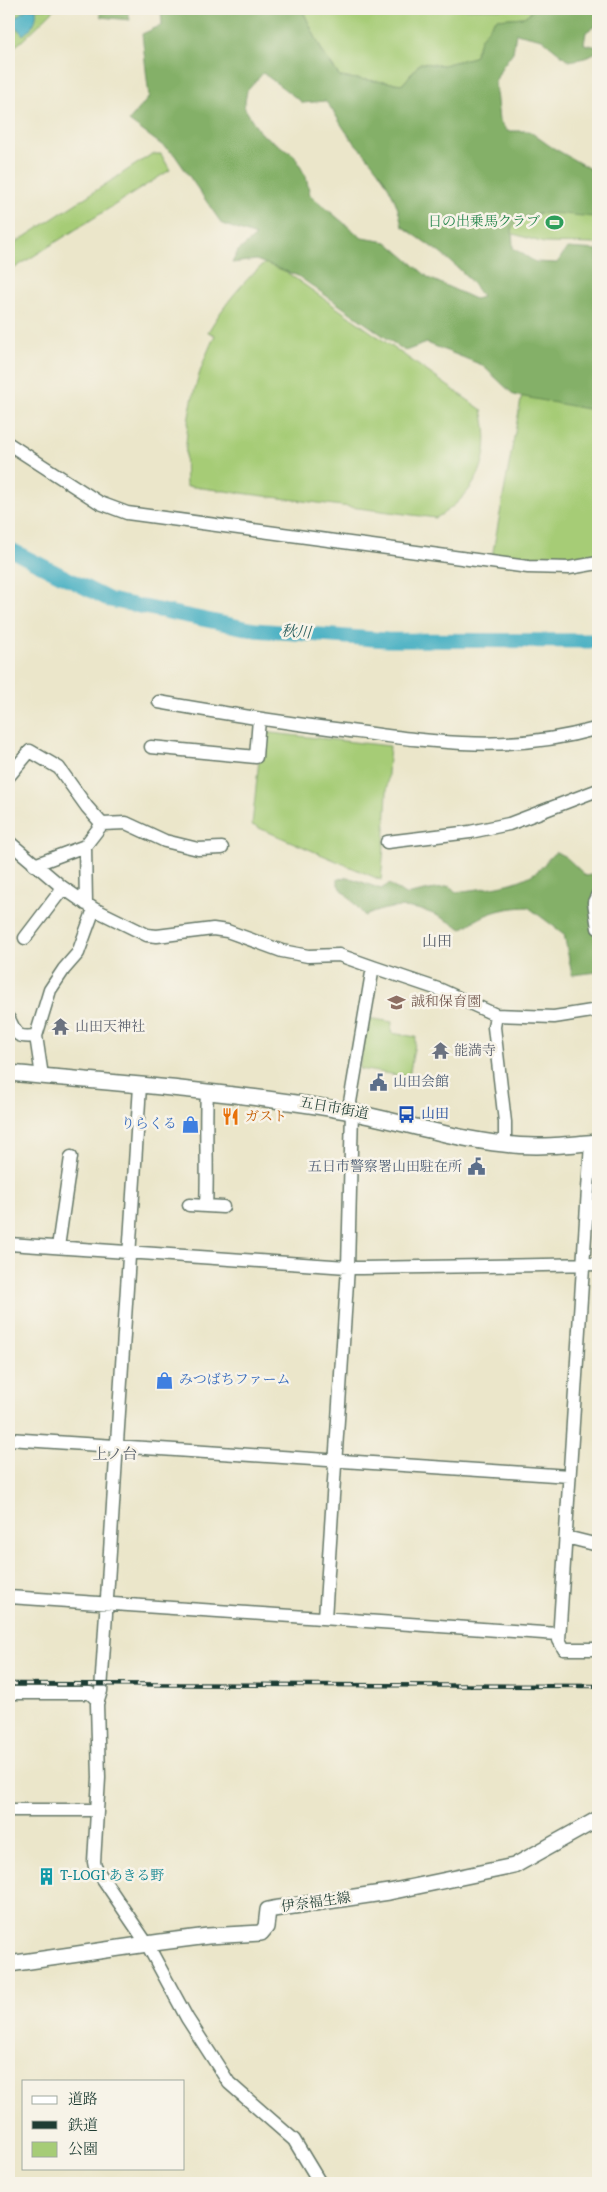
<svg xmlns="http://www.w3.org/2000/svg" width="607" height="2192" font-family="Vollkorn,'Noto Serif JP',serif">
  <rect width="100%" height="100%" fill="#f7f3e8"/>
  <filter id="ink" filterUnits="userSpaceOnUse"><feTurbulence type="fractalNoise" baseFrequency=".02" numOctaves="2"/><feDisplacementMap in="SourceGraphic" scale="10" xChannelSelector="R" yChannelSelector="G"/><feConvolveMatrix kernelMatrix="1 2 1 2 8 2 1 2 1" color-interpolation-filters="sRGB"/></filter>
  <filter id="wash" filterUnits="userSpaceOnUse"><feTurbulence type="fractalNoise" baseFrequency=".0096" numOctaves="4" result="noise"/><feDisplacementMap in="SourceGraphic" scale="20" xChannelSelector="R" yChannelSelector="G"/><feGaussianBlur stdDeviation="1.12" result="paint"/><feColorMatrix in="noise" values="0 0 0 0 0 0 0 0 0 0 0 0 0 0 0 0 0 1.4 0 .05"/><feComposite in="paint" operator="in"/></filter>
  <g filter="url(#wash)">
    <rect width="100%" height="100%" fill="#ebe6ca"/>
    <!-- green -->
    <path fill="#a6cc76" stroke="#628455" d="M9,9H55L22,41L9,51Z
      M302,9H535L524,17L496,19L481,38L474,57L443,65L420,63L403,84L340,77L322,51Z
      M152,154H161L170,170L10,271L9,247Z
      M514,199L598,211V244L544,243L507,232Z
      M269,260L482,410C494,458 477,494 436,518L186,486C183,430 191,386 215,335L208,332C224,305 244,279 269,260Z
      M598,376V558L572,563L492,557L525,378Z
      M262,732L390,746C386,791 386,835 381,880L252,825Z
      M368,1018L392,1022L391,1033L416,1037L409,1077L359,1069Z"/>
    <!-- forest -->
    <path fill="#84b067" stroke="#52764e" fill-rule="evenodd" d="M99,9H127L130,20L101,17Z
      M161,9H302L322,51L340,77L403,84L420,63L443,65L474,57L481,38L496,19L524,17L535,9H598V24L586,32L584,44L598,47V51L585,58L569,61L542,39L516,33L513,52L502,67L495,82L499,120L507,131H529L550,146L590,169L598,179V217C572,217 529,204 512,227L513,248L535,262L557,263L567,248L598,250V411L514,395L482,365L427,343L405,351L298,276L256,260L232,263L238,251L256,236L222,224L174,154L129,121L149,97L142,34L162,25ZM263,73L303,103L325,101C336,113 338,121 347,133C352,141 359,147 365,154C384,176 397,197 402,226C431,247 464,266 482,297L475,299L429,278L387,242L362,238L310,195L306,177L294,155L260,133L244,107L247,91Z
      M556,852L566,857L586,876L598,873V904L592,911L598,939V972L572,975L564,934L528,907C500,908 485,913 462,929C429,909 402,899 365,916L338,885V879L348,877L381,889L389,884L405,895L450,886L456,892C482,888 514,887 536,872C544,867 547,858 556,852Z"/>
    <!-- water -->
    <path fill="#44afc2" stroke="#32767b" d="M27,9H36C38,21 32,28 23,35L11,21Z"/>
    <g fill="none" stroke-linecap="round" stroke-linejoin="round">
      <!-- river -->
      <path stroke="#44afc2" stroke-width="15" d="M9,549L110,600L255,630L387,640L598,641"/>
    </g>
  </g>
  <g filter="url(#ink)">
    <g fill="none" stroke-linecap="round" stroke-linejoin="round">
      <defs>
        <path id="minor" d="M9,444L100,503L127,513L528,567L569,568L598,563
          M159,702C220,713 281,722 343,730C432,742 507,754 595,729L598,732
          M151,747L256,757L259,719
          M9,776L30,751L59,768L87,807L102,824L85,846L86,904
          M102,824L126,823L165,841L198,849L222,848
          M9,842L62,887L94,909L147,935L157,936L213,929L227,931L282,951L308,956L339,955L373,967L350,1102L352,1111L348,1267L325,1618
          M387,842L470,832L509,824L598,790
          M34,865L85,846
          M598,894L594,902L598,928
          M25,938L63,888
          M373,967L441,990L496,1015L554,1017L598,1010
          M496,1015L494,1027L505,1122V1144
          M9,1019C17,1035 16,1038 36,1036L42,1076
          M36,1036L50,990L64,969L78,953L94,909
          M140,1086L101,1691L97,1704L99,1778L94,1862L95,1867L147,1944L187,2018L229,2083L294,2140L320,2183
          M591,1143L559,1640L564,1649H598
          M189,1205L223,1207
          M206,1206C208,1168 205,1130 207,1092
          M9,1244L362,1268L598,1264
          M58,1247L71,1157
          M9,1439L569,1476
          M566,1537L598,1545
          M9,1597L558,1634
          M9,1693H90L97,1700
          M9,1810H96"/>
        <path id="major" d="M9,1073C116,1083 223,1091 329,1108C388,1117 445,1138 504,1144C535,1148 567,1145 598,1142
          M9,1964L161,1942L208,1936L261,1933L266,1927L268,1910L273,1909L389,1892L514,1866L598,1819"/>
      </defs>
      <!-- minor casing -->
      <use href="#minor" stroke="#667868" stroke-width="15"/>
      <!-- major casing -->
      <use href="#major" stroke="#667868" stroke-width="18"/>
      <!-- minor -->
      <use href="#minor" stroke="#fff" stroke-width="12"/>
      <!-- major -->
      <use href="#major" stroke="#fff" stroke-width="15"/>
      <defs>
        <path id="rail" d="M9,1684L598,1686"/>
      </defs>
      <!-- rail casing -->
      <use href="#rail" stroke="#1f3d34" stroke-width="4.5"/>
      <!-- rail -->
      <use href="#rail" stroke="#f7f3e8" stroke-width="2.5" stroke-dasharray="8" stroke-linecap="butt"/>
    </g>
  </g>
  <!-- icons -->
  <defs>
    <symbol id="stadium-bare" viewBox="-9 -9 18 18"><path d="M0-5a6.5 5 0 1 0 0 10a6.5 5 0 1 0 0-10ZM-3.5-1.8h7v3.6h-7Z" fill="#2e9e5b" stroke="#f7f3e8" stroke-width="2.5" paint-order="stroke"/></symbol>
    <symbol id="school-bare" viewBox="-9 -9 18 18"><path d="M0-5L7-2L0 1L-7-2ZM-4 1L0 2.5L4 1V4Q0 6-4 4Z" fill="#8d6e63" stroke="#f7f3e8" stroke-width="2.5" paint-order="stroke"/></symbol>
    <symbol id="temple-bare" viewBox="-9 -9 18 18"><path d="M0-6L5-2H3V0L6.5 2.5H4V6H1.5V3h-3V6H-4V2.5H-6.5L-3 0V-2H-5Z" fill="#6b7280" stroke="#f7f3e8" stroke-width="2.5" paint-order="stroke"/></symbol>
    <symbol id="civic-bare" viewBox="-9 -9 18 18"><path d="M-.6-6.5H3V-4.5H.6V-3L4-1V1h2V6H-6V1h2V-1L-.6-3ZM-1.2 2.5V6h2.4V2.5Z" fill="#5c6f8a" stroke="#f7f3e8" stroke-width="2.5" paint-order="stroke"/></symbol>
    <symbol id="bus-bare" viewBox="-9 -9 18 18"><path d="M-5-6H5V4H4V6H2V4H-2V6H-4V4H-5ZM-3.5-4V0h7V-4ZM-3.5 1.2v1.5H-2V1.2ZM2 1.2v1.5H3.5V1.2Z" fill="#1a4fb4" stroke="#f7f3e8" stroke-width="2.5" paint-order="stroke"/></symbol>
    <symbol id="restaurant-bare" viewBox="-9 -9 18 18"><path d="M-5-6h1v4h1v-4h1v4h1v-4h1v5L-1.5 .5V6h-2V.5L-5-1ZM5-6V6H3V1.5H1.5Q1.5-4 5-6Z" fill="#e8710a" stroke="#f7f3e8" stroke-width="2.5" paint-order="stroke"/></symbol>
    <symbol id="shop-bare" viewBox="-9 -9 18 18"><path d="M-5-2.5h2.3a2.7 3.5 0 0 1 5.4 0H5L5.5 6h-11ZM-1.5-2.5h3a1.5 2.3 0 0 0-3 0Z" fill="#3f7fe0" stroke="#f7f3e8" stroke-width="2.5" paint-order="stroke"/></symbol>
    <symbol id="building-bare" viewBox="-9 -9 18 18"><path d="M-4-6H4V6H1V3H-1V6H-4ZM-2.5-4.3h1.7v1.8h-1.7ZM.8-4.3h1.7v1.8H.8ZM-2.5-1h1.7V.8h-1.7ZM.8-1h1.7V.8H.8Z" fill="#0f9aa8" stroke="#f7f3e8" stroke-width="2.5" paint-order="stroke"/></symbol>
  </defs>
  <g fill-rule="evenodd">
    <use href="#stadium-bare" x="542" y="210" width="25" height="25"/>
    <use href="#school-bare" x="384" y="990" width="25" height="25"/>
    <use href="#temple-bare" x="48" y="1014" width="25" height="25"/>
    <use href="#temple-bare" x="428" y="1038" width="25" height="25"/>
    <use href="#civic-bare" x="366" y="1070" width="25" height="25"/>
    <use href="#bus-bare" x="394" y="1102" width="25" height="25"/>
    <use href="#restaurant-bare" x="218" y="1104" width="25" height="25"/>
    <use href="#shop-bare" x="178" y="1112" width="25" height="25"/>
    <use href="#civic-bare" x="464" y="1154" width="25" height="25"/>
    <use href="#shop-bare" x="152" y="1368" width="25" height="25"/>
    <use href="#building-bare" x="34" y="1864" width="25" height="25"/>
  </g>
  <g text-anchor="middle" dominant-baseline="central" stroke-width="5" stroke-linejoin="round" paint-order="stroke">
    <!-- leisure labels -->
    <g font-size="14" fill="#27864d" stroke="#f7f3e8" text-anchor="end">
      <text x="540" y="222">日の出乗馬クラブ</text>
    </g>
    <!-- education labels -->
    <g font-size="14" fill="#785e54" stroke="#f7f3e8" text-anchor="start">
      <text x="411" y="1002">誠和保育園</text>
    </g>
    <!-- worship labels -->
    <g font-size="14" fill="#5b616d" stroke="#f7f3e8" text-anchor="start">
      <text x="75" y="1027">山田天神社</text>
      <text x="454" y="1051">能満寺</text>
    </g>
    <!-- service labels -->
    <g font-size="14" fill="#4e5e75" stroke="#f7f3e8" text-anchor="start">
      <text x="393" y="1082">山田会館</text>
      <text x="462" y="1167" text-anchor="end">五日市警察署山田駐在所</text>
    </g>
    <!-- street labels -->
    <g font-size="14" fill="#1f3d34" stroke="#f7f3e8">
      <text transform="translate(334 1109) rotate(10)">五日市街道</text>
      <text transform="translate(316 1903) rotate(-8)">伊奈福生線</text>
    </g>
    <!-- transit labels -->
    <g font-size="14" fill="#164399" stroke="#f7f3e8" text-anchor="start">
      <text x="421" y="1114">山田</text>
    </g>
    <!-- food labels -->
    <g font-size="14" fill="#c56008" stroke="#f7f3e8" text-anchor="start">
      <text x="245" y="1117">ガスト</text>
    </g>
    <!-- shop labels -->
    <g font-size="14" fill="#366cbe" stroke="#f7f3e8" text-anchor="end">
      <text x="177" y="1124">りらくる</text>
      <text x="179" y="1380" text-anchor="start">みつばちファーム</text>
    </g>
    <!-- culture labels -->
    <g font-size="14" fill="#0d838f" stroke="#f7f3e8" text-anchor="start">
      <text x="60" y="1876">T-LOGI あきる野</text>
    </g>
    <!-- water labels -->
    <g font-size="15" font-style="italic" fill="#2a5f5f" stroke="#f7f3e8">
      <text transform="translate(296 633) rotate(4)">秋川</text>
    </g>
    <!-- neighbourhood labels -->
    <g font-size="15" fill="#59616b" stroke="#f7f3e8">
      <text x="437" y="942">山田</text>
      <text x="115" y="1455">上ノ台</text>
    </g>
  </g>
  <!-- margin -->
  <rect width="607" height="2192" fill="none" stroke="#f7f3e8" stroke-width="30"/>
  <!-- legend -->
  <rect x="22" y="2080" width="162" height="90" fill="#f7f3e8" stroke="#a1aaa0"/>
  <rect x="32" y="2096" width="25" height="8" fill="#ffffff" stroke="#a1aaa0"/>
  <text x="68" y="2104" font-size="15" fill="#1f3d34">道路</text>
  <rect x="32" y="2121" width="25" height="8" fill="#1f3d34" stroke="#a1aaa0"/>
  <text x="68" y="2130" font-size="15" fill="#1f3d34">鉄道</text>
  <rect x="32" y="2142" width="25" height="15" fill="#a6cc76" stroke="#a1aaa0"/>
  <text x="68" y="2154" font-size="15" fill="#1f3d34">公園</text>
</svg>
